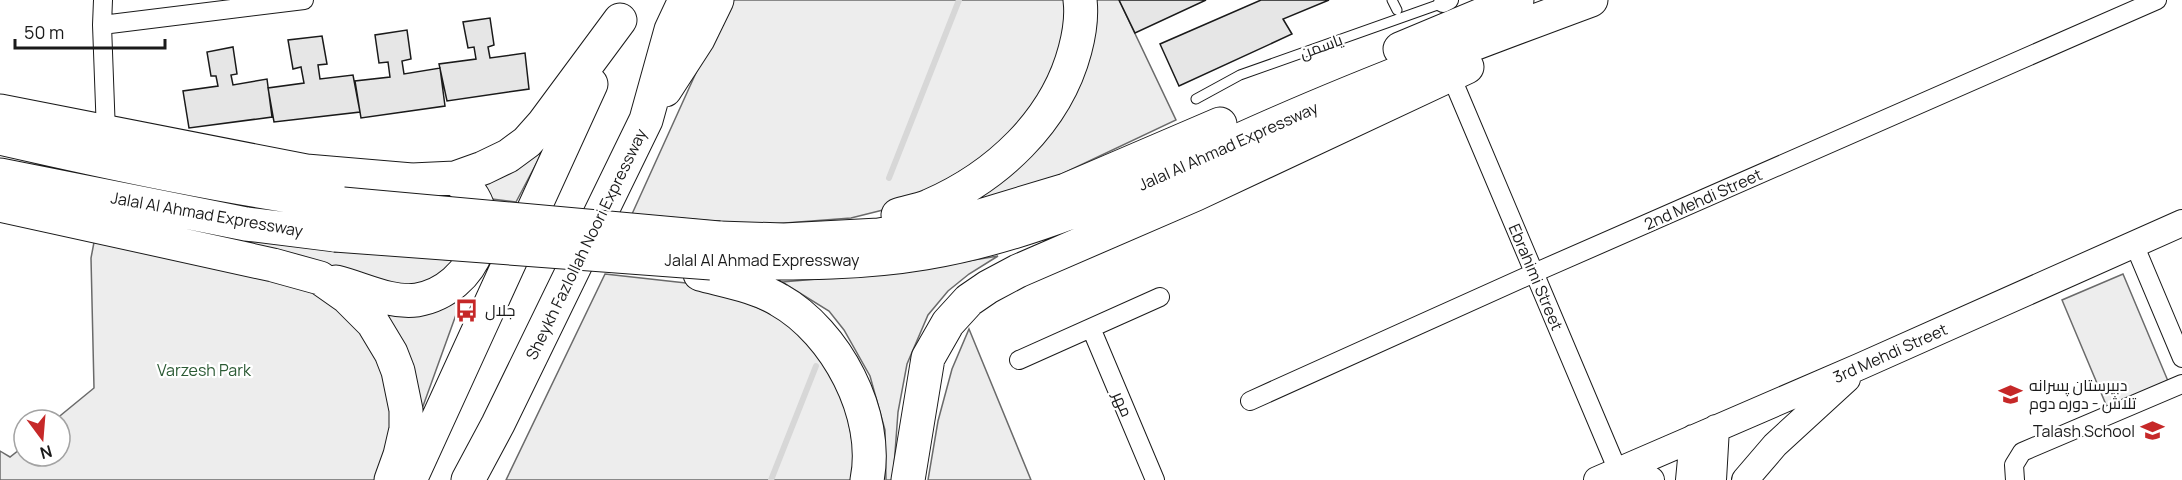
<svg xmlns="http://www.w3.org/2000/svg" width="2182" height="480" font-family="Manrope,Cairo,sans-serif">
  <rect width="100%" height="100%" fill="#fff"/>
  <!-- built -->
  <path fill="#ededed" stroke="#6a6a6a" stroke-width="1.5" d="M729,0H1072L1071,35L1018,136L907,204L851,218L759,225L632,214Z
    M1095,0H1119L1176,120L1030,189L965,204L1011,172Z
    M563,113L516,202L484,198L478,182Z
    M0,187L290,242L467,262L422,294Z
    M95,237L337,297L396,383L384,480H0V451L10,457L24,446V456H60V420H55L94,388L91,258Z
    M998,256L969,274L948,291L928,315L907,364L898,412L893,480H886L885,430L870,376L844,330L829,311L782,282L900,272Z
    M605,274L704,285L791,322L842,384L859,480H506Z
    M2123,274L2168,381L2107,407L2062,300Z
    M466,287L409,445L371,300Z
    M969,329L1031,480H928L938,421L952,369Z"/>
  <g fill="none" stroke-linecap="round" stroke-linejoin="round">
    <!-- stream -->
    <path stroke="#d7d7d7" stroke-width="6" d="M889,178L959,0
      M771,480L816,366"/>
  </g>
  <!-- building -->
  <path fill="#e6e6e6" stroke="#1a1a1a" stroke-width="1.5" d="M1119,0H1206L1135,33Z
    M1261,0H1329L1283,19L1292,34L1179,86L1160,44Z
    M490,18L494,45L488,47L490,58L525,53L529,89L447,101L439,64L476,59L474,47L468,48L463,22Z
    M407,30L411,59L402,61L404,74L440,68L445,106L361,118L355,81L390,77L388,62L379,63L375,35Z
    M322,36L327,64L318,65L320,79L353,75L360,112L274,122L268,88L304,83L301,67L293,69L288,40Z
    M233,47L237,74L231,75L233,85L267,79L272,117L189,128L183,91L218,86L216,76H211L207,52Z"/>
  <g fill="none" stroke-linecap="round" stroke-linejoin="round">
    <defs>
      <path id="lane" d="M1392,0L1397,10
        M1196,99L1240,75L1443,3"/>
      <path id="street" d="M103,0L102,25L106,133
        M1443,3L1449,0
        M102,25L304,0
        M1454,83L1618,471
        M2134,244L2182,358
        M1091,328L1155,480
        M1019,360L1160,297
        M1250,401L1534,273L2157,0
        M2015,480L2014,465L2022,452L2182,384"/>
      <path id="secondary" d="M1618,471L1651,480
        M1597,480L1861,366L2182,223
        M1689,480L1693,438
        M1713,480L1716,428
        M1745,480L1775,445L1847,379"/>
      <path id="highway" d="M1400,49L1517,0
        M665,90L698,39L717,0
        M0,111L306,171L412,180L455,178L483,168L508,156L527,142L543,124L620,20
        M0,138C114,164 227,188 343,204
        M0,175L246,224L335,235
        M0,205L273,265L320,278L347,297L373,323L391,353L398,371L406,410V429L400,455L391,480
        M898,215C908,212 919,210 929,206C996,177 1056,122 1075,50C1079,35 1082,16 1080,0
        M719,238L784,240L879,235L970,219L1066,190L1220,124
        M711,263C783,263 854,265 925,253C1051,232 1163,173 1278,123C1381,78 1486,39 1591,0
        M700,274C726,281 756,286 779,300C836,332 880,415 867,480
        M336,282C361,288 391,304 417,300C475,290 507,215 455,178
        M410,480L591,84
        M468,480L498,424L646,120L671,30L685,0
        M908,480L928,358L948,323L969,300L988,287L1018,271L1196,194L1467,67"/>
    </defs>
    <!-- lane casing -->
    <use href="#lane" stroke="#1a1a1a" stroke-width="11"/>
    <!-- street casing -->
    <use href="#street" stroke="#1a1a1a" stroke-width="20"/>
    <!-- secondary casing -->
    <use href="#secondary" stroke="#1a1a1a" stroke-width="28"/>
    <!-- highway casing -->
    <use href="#highway" stroke="#1a1a1a" stroke-width="35"/>
    <!-- lane -->
    <use href="#lane" stroke="#fff" stroke-width="9"/>
    <!-- street -->
    <use href="#street" stroke="#fff" stroke-width="18"/>
    <!-- secondary -->
    <use href="#secondary" stroke="#fff" stroke-width="26"/>
    <!-- highway -->
    <use href="#highway" stroke="#fff" stroke-width="33"/>
    <defs>
      <path id="highway-bridge" d="M343,204L719,238
        M335,235L711,263"/>
    </defs>
    <!-- highway-bridge casing -->
    <use href="#highway-bridge" stroke="#1a1a1a" stroke-width="35" stroke-linecap="butt"/>
    <!-- highway-bridge -->
    <use href="#highway-bridge" stroke="#fff" stroke-width="33"/>
  </g>
  <!-- icons -->
  <defs>
    <symbol id="bus-bare" viewBox="-9 -9 18 18"><path d="M-5-6H5V4H4V6H2V4H-2V6H-4V4H-5ZM-3.5-4V0h7V-4ZM-3.5 1.2v1.5H-2V1.2ZM2 1.2v1.5H3.5V1.2Z" fill="#c62828" stroke="#fff" stroke-width="2.5" paint-order="stroke"/></symbol>
    <symbol id="school-bare" viewBox="-9 -9 18 18"><path d="M0-5L7-2L0 1L-7-2ZM-4 1L0 2.5L4 1V4Q0 6-4 4Z" fill="#c62828" stroke="#fff" stroke-width="2.5" paint-order="stroke"/></symbol>
  </defs>
  <g fill-rule="evenodd">
    <use href="#bus-bare" x="450" y="294" width="33" height="33"/>
    <use href="#school-bare" x="1994" y="378" width="33" height="33"/>
    <use href="#school-bare" x="2136" y="414" width="33" height="33"/>
  </g>
  <g text-anchor="middle" dominant-baseline="central" stroke-width="4.5" stroke-linejoin="round" paint-order="stroke">
    <!-- street labels -->
    <g font-size="16" fill="#1a1a1a" stroke="#fff">
      <text transform="translate(1321 46) rotate(-20)">یاسمن</text>
      <text transform="translate(1228 146) rotate(-24)">Jalal Al Ahmad Expressway</text>
      <text transform="translate(1703 199) rotate(-24)">2nd Mehdi Street</text>
      <text transform="translate(207 214) rotate(10)">Jalal Al Ahmad Expressway</text>
      <text transform="translate(586 244) rotate(-64)">Sheykh Fazlollah Noori Expressway</text>
      <text x="762" y="260">Jalal Al Ahmad Expressway</text>
      <text transform="translate(1536 277) rotate(67)">Ebrahimi Street</text>
      <text transform="translate(1890 353) rotate(-24)">3rd Mehdi Street</text>
      <text transform="translate(1123 404) rotate(67)">مهر</text>
    </g>
    <!-- poi labels -->
    <g font-size="16" fill="#1a1a1a" stroke="#fff" text-anchor="start">
      <text x="485" y="310">جلال</text>
      <text x="2029" y="385">دبیرستان پسرانه<tspan x="2029" dy="18">تلاش - دوره دوم</tspan></text>
      <text x="2135" y="431" text-anchor="end">Talash School</text>
    </g>
    <!-- park labels -->
    <g font-size="16" fill="#2b5a34" stroke="#fff">
      <text x="204" y="370">Varzesh Park</text>
    </g>
  </g>
  <!-- north arrow -->
  <g transform="translate(42 438) rotate(164)"><circle r="28" fill="#ffffff" stroke="#a3a3a3" stroke-width="1.5"/>
  <path d="M0-4.5L10 22L0 15L-10 22Z" fill="#c62828"/>
  <text y="-9" font-size="16" font-weight="bold" text-anchor="middle" fill="#1a1a1a">N</text>
  </g>
  <!-- scale -->
  <path d="M15 39v9h150v-9" fill="none" stroke="#1a1a1a" stroke-width="3"/>
  <text x="24" y="39" font-size="18" fill="#1a1a1a" stroke="#ffffff" stroke-width="4.5" paint-order="stroke">50 m</text>
</svg>
